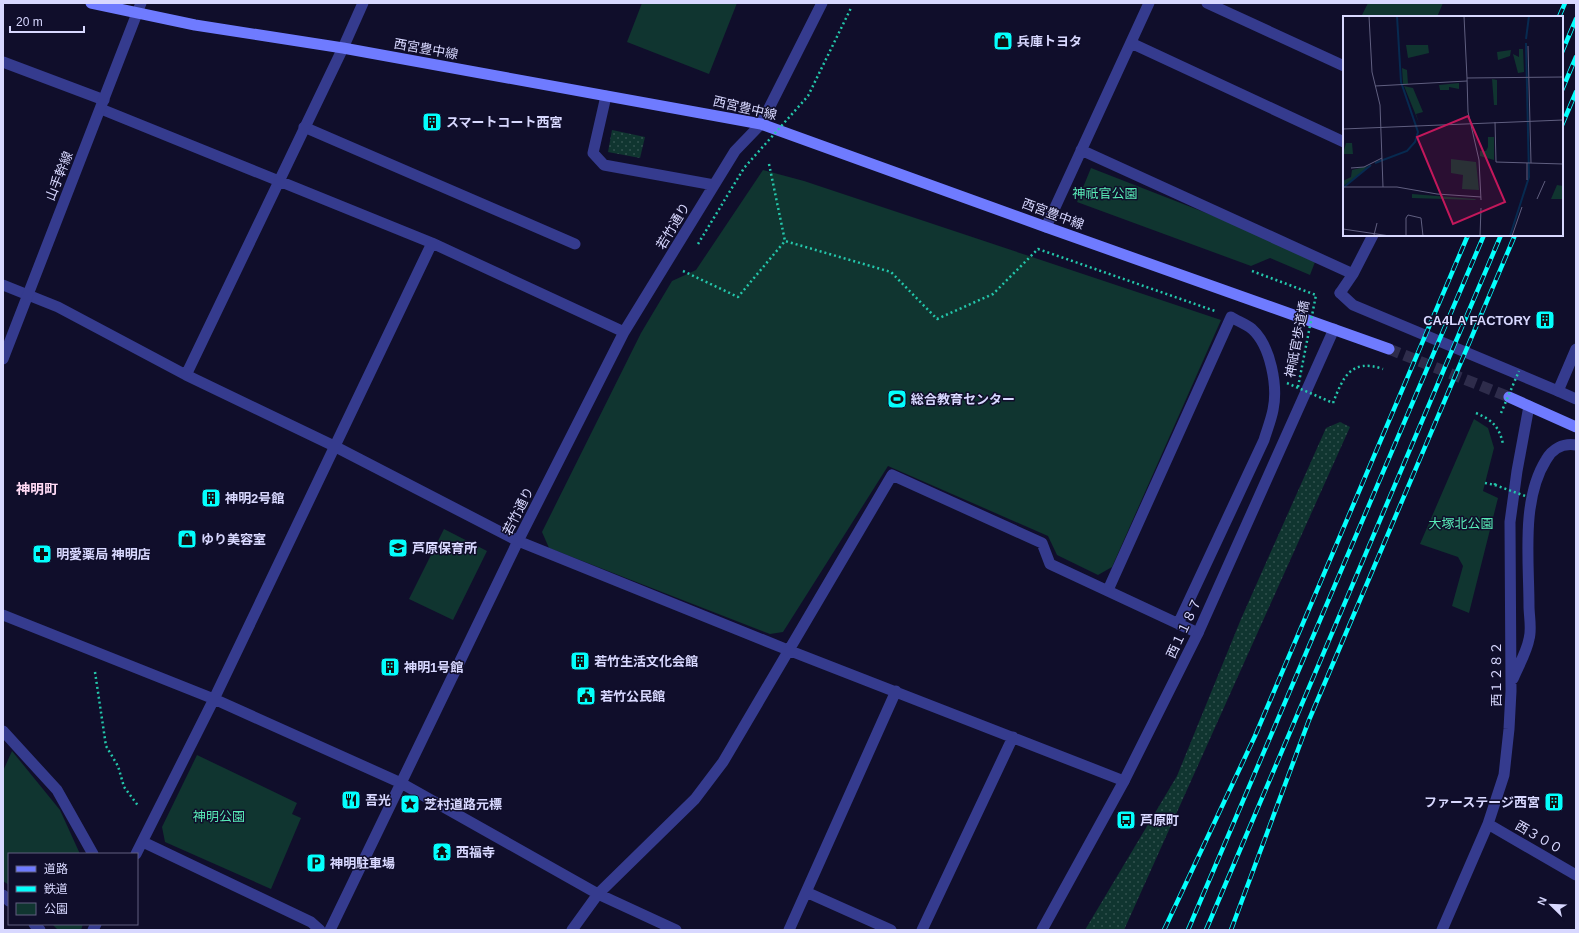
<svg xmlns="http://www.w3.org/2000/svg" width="1579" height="933" font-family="Arial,'Noto Sans JP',sans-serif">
  <defs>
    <pattern id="grass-dots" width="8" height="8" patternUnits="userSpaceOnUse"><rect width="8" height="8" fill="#103530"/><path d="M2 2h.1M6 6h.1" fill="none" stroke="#32524f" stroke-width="1.8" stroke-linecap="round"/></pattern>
  </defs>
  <rect width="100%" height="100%" fill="#100e2b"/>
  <!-- grass -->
  <path fill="url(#grass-dots)" d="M612,130L645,137L640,158L608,152Z
    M1340,422L1350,427L1124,930H1085L1177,776L1241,619L1326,428Z"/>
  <!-- green -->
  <path fill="#103530" d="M642,3H737L709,74L627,42Z
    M1368,3H1443L1437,17H1361Z
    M1091,168L1255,232L1315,262L1310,275L1270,258L1251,266L1077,202Z
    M763,170L804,181L1221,320L1112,567L1098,575L1057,555L1048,536L888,466L783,632L770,634L549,548L542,532L641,333L672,281L696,270Z
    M1474,419L1488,428L1494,448L1483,491L1498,498L1469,613L1452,606L1463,566L1458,557L1420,544Z
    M444,529L487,551L453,620L409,599Z
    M12,751L60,810L80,854H9V885L3,881V771Z
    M197,755L297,803L292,814L301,818L271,889L165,842L162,827Z
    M52,924H83L81,930H58Z"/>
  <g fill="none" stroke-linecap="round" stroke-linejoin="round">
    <!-- secondary-tunnel -->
    <path stroke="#2e2c4b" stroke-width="11" stroke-dasharray="11 5.5" stroke-linecap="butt" d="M1389,349L1509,397"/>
    <!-- path -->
    <path stroke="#24c7ab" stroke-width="2.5" stroke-dasharray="2 3" stroke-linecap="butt" d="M769,164L785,241
      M683,271L738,297L785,241L891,272L937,319L993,294L1038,249L1215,311
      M1252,271L1316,295
      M1333,403C1343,377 1351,358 1383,369
      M1476,413C1492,420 1499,426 1503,444
      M1485,483L1495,485V483
      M95,672L106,746L118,766L124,787L139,807"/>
    <!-- service -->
    <path stroke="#353b8e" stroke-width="11" d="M304,127L575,244"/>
    <!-- pedestrian -->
    <path stroke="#353b8e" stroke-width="11" d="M1340,293L1353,305L1558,391"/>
    <!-- minor -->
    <path stroke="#353b8e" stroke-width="11" d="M1207,3L1344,66
      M1131,43L1344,142
      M3,62L104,100
      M606,96L593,153L604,165L714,185
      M101,109L432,243L624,332
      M1081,150L1353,274
      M1046,227L1149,3
      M3,285L58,307L186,375L334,446L518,541L788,650L1124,781
      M1340,293L1353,274L1373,235
      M1576,349L1558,391L1576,399
      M186,375L343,48L363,3
      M1108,590L1231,317C1237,321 1246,324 1252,329C1271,346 1278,387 1273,410C1271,420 1267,430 1264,440L1178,624
      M3,615L214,699L401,783L598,894L676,930
      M1513,679C1518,667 1527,651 1529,639C1532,629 1529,616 1529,606C1529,560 1521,500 1546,460C1552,449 1563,443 1576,445
      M3,731L57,790L93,854
      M1488,824L1576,875
      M143,842L311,922L320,930
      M136,854L214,699L432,243
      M806,892L891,930
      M3,895L9,901
      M34,924L40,930
      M93,930L96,924
      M330,930L518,541L624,332L735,151L761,124L822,3
      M572,930L598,894L695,799L723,762L892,475L1042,543L1050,564L1198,633
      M789,930L896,691
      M922,930L1013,737
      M1442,930L1488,824L1504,775L1509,729L1511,691L1510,522L1517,471L1529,406"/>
    <!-- tertiary -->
    <path stroke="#353b8e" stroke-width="11" d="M3,359L141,3
      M1042,930L1124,781L1198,633L1334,329"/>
    <!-- secondary -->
    <path stroke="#6f7bff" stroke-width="11" d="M91,3L195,25L343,48L761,124L1046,227L1389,349
      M1509,397L1576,427"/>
    <defs>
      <path id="rail" d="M1559,17L1565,3
        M1562,52L1576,19
        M1562,90L1576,57
        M1562,125L1576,92
        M1164,930L1255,736L1468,235
        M1188,930L1484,235
        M1206,930L1501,235
        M1231,930L1309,720L1515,235"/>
    </defs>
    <!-- rail casing -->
    <use href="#rail" stroke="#04fffd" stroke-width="4.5"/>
    <!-- rail -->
    <use href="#rail" stroke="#100e2b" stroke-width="3" stroke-dasharray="9" stroke-linecap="butt"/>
    <!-- path-bridge -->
    <path stroke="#24c7ab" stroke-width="2.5" stroke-dasharray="2 3" stroke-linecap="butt" d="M698,244L744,168L808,96L851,8
      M1287,383L1333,403
      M1298,387L1316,295
      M1501,413L1519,371
      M1495,485L1528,497"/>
  </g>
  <!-- icons -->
  <defs>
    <symbol id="shop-square" viewBox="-11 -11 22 22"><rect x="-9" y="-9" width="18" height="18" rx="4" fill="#04fffd" stroke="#100e2b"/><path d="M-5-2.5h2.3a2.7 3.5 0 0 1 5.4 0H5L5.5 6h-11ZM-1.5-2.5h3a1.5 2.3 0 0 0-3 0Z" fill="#111"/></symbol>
    <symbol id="building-square" viewBox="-11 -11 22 22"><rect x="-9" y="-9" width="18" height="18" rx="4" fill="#04fffd" stroke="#100e2b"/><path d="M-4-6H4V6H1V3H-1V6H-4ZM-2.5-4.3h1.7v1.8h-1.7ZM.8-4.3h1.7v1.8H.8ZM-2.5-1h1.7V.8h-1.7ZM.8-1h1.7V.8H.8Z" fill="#111"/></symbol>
    <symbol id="stadium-square" viewBox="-11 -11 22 22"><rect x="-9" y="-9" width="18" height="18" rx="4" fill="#04fffd" stroke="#100e2b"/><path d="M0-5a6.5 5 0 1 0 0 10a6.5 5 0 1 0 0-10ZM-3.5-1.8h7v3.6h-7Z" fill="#111"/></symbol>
    <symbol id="school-square" viewBox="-11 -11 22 22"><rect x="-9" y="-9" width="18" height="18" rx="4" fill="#04fffd" stroke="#100e2b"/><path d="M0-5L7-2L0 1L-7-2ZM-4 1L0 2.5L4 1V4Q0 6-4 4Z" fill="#111"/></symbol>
    <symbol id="pharmacy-square" viewBox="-11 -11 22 22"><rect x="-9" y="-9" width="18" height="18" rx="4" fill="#04fffd" stroke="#100e2b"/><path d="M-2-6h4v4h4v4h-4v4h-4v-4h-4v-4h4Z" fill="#111"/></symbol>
    <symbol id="civic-square" viewBox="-11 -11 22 22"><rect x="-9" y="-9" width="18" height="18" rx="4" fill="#04fffd" stroke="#100e2b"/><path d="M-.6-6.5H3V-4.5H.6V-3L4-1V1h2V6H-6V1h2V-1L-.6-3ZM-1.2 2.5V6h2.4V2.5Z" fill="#111"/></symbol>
    <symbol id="restaurant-square" viewBox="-11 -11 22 22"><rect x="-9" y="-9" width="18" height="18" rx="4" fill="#04fffd" stroke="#100e2b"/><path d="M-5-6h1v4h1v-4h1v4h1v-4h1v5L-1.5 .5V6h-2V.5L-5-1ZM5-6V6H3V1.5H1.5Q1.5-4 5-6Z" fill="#111"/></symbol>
    <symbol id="sight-square" viewBox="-11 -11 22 22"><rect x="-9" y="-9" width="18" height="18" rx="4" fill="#04fffd" stroke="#100e2b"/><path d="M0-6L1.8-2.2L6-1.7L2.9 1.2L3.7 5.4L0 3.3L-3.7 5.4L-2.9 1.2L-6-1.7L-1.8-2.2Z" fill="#111"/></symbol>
    <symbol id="bus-square" viewBox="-11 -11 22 22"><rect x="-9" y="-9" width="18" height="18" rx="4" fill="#04fffd" stroke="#100e2b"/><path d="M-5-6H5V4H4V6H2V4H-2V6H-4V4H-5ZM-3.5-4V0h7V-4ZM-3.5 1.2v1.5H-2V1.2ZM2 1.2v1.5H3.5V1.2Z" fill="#111"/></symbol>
    <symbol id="temple-square" viewBox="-11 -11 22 22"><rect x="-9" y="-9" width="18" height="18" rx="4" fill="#04fffd" stroke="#100e2b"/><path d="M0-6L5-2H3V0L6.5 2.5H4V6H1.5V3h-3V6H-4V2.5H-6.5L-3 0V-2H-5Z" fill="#111"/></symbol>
    <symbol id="parking-square" viewBox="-11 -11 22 22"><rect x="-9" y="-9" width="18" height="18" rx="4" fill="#04fffd" stroke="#100e2b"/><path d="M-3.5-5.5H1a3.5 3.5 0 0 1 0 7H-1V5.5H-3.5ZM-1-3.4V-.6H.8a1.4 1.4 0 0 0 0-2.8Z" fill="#111"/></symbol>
  </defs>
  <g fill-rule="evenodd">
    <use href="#shop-square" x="992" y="30" width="22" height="22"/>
    <use href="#building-square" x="421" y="111" width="22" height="22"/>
    <use href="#building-square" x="1534" y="309" width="22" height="22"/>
    <use href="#stadium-square" x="886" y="388" width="22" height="22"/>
    <use href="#building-square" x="200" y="487" width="22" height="22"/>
    <use href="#shop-square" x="176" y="528" width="22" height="22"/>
    <use href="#school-square" x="387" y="537" width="22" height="22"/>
    <use href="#pharmacy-square" x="31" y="543" width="22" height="22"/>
    <use href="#building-square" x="569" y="650" width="22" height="22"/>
    <use href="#building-square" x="379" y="656" width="22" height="22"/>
    <use href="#civic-square" x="575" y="685" width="22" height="22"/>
    <use href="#restaurant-square" x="340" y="789" width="22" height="22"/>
    <use href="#building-square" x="1543" y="791" width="22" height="22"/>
    <use href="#sight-square" x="399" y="793" width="22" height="22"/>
    <use href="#bus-square" x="1115" y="809" width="22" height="22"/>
    <use href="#temple-square" x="431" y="841" width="22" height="22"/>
    <use href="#parking-square" x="305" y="852" width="22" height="22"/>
  </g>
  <g text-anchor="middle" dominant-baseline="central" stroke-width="3" stroke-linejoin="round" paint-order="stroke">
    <!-- poi labels -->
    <g font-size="13" font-weight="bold" fill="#d8d8ff" stroke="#100e2b" text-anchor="start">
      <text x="1017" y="41">兵庫トヨタ</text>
      <text x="446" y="122">スマートコート西宮</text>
      <text x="1531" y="320" text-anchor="end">CA4LA FACTORY</text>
      <text x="911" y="399">総合教育センター</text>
      <text x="225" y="498">神明2号館</text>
      <text x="201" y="539">ゆり美容室</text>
      <text x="412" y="548">芦原保育所</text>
      <text x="56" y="554">明愛薬局 神明店</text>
      <text x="594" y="661">若竹生活文化会館</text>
      <text x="404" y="667">神明1号館</text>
      <text x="600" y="696">若竹公民館</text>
      <text x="365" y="800">吾光</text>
      <text x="1540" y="802" text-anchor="end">ファーステージ西宮</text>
      <text x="424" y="804">芝村道路元標</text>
      <text x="1140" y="820">芦原町</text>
      <text x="456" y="852">西福寺</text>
      <text x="330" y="863">神明駐車場</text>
    </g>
    <!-- street labels -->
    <g font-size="13" fill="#d8d8ff" stroke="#100e2b">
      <text transform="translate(426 49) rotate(10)">西宮豊中線</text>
      <text transform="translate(745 108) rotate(13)">西宮豊中線</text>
      <text transform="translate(59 176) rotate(-68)">山手幹線</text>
      <text transform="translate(1053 214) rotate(20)">西宮豊中線</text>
      <text transform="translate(673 226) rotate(-59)">若竹通り</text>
      <text transform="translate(1297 339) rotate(-79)">神祇官歩道橋</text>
      <text transform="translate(518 511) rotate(-63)">若竹通り</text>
      <text transform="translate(1184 628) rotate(-65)">西１１８７</text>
      <text transform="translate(1496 674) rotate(-90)">西１２８２</text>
      <text transform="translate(1539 837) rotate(30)">西３００</text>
    </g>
    <!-- park labels -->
    <g font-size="13" fill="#58ebb6" stroke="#100e2b">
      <text x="1105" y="193">神祇官公園</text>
      <text x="1461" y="523">大塚北公園</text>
      <text x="219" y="816">神明公園</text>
    </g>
    <!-- neighbourhood labels -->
    <g font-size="14" font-weight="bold" fill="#ffdaf5" stroke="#100e2b">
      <text x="37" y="489">神明町</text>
    </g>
  </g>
  <!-- overview -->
  <g transform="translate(1343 16)">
    <rect width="220" height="220" fill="#100e2b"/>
    <path d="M69,178L132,183L133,184L69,182Z" fill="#103530"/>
    <path d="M63,29H85L86,37L65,42ZM176,33H180L181,56L175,57L170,38L176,41ZM168,34L167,40L155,44L154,36ZM59,52L64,54L65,68H60ZM149,63L154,64V89H151ZM116,67V73L106,71V74H97L96,69ZM61,70L70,72L80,96L73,98L76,107ZM145,121H151V144L137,140V135H143L145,131ZM3,127H9L10,138H0ZM108,143L133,146L136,174L119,173L120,159L108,157ZM25,150L14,161L0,170V165L8,161L9,154ZM214,169L220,170V183H208Z" fill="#103530"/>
    <path fill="none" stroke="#072a50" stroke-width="2" d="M183,23L186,0M32,147L64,135L72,126L75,116L58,66L54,0M1,171L28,149M167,220L186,161L183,27"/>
    <path fill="none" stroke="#605f80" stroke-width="1" d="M26,0L29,56L37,89L40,171M121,0L124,62M185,30L188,147M32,70L124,65M152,106L153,146L220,148M0,113L220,104M8,152L21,151L39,142M184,164V147M0,171H54L94,178L138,181M194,183L202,165M138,184L136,144L125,96L124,62L220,61M0,213L47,220M31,219L34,207M63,220V202L65,199L78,202L80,220M137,220L138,192M169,220L179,191"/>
    <path fill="#c2185b" fill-opacity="0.15" stroke="#c2185b" stroke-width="2" d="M125,100L162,186L110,208L74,121Z"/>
    <rect width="220" height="220" fill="none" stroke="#d8d8ff" stroke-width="2"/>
  </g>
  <!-- border -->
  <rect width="1579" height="933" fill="none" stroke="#d8d8ff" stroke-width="8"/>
  <!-- legend -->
  <rect x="8" y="853" width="130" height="72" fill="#100e2b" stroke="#605f80"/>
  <rect x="16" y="866" width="20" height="6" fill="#6f7bff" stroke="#605f80"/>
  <text x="44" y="873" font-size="12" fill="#d8d8ff">道路</text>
  <rect x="16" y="886" width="20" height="6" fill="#04fffd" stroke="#605f80"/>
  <text x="44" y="893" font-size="12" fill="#d8d8ff">鉄道</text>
  <rect x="16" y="903" width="20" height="12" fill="#103530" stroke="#605f80"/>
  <text x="44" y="913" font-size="12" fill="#d8d8ff">公園</text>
  <!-- north arrow -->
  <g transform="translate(1551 905) rotate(293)" stroke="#100e2b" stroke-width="3" paint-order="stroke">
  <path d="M0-3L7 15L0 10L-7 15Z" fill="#d8d8ff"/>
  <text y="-6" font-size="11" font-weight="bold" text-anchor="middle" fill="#d8d8ff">N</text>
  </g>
  <!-- scale -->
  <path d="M10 26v6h74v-6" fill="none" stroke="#d8d8ff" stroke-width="2"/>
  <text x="16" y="26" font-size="12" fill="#d8d8ff" stroke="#100e2b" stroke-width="3" paint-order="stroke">20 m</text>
</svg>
